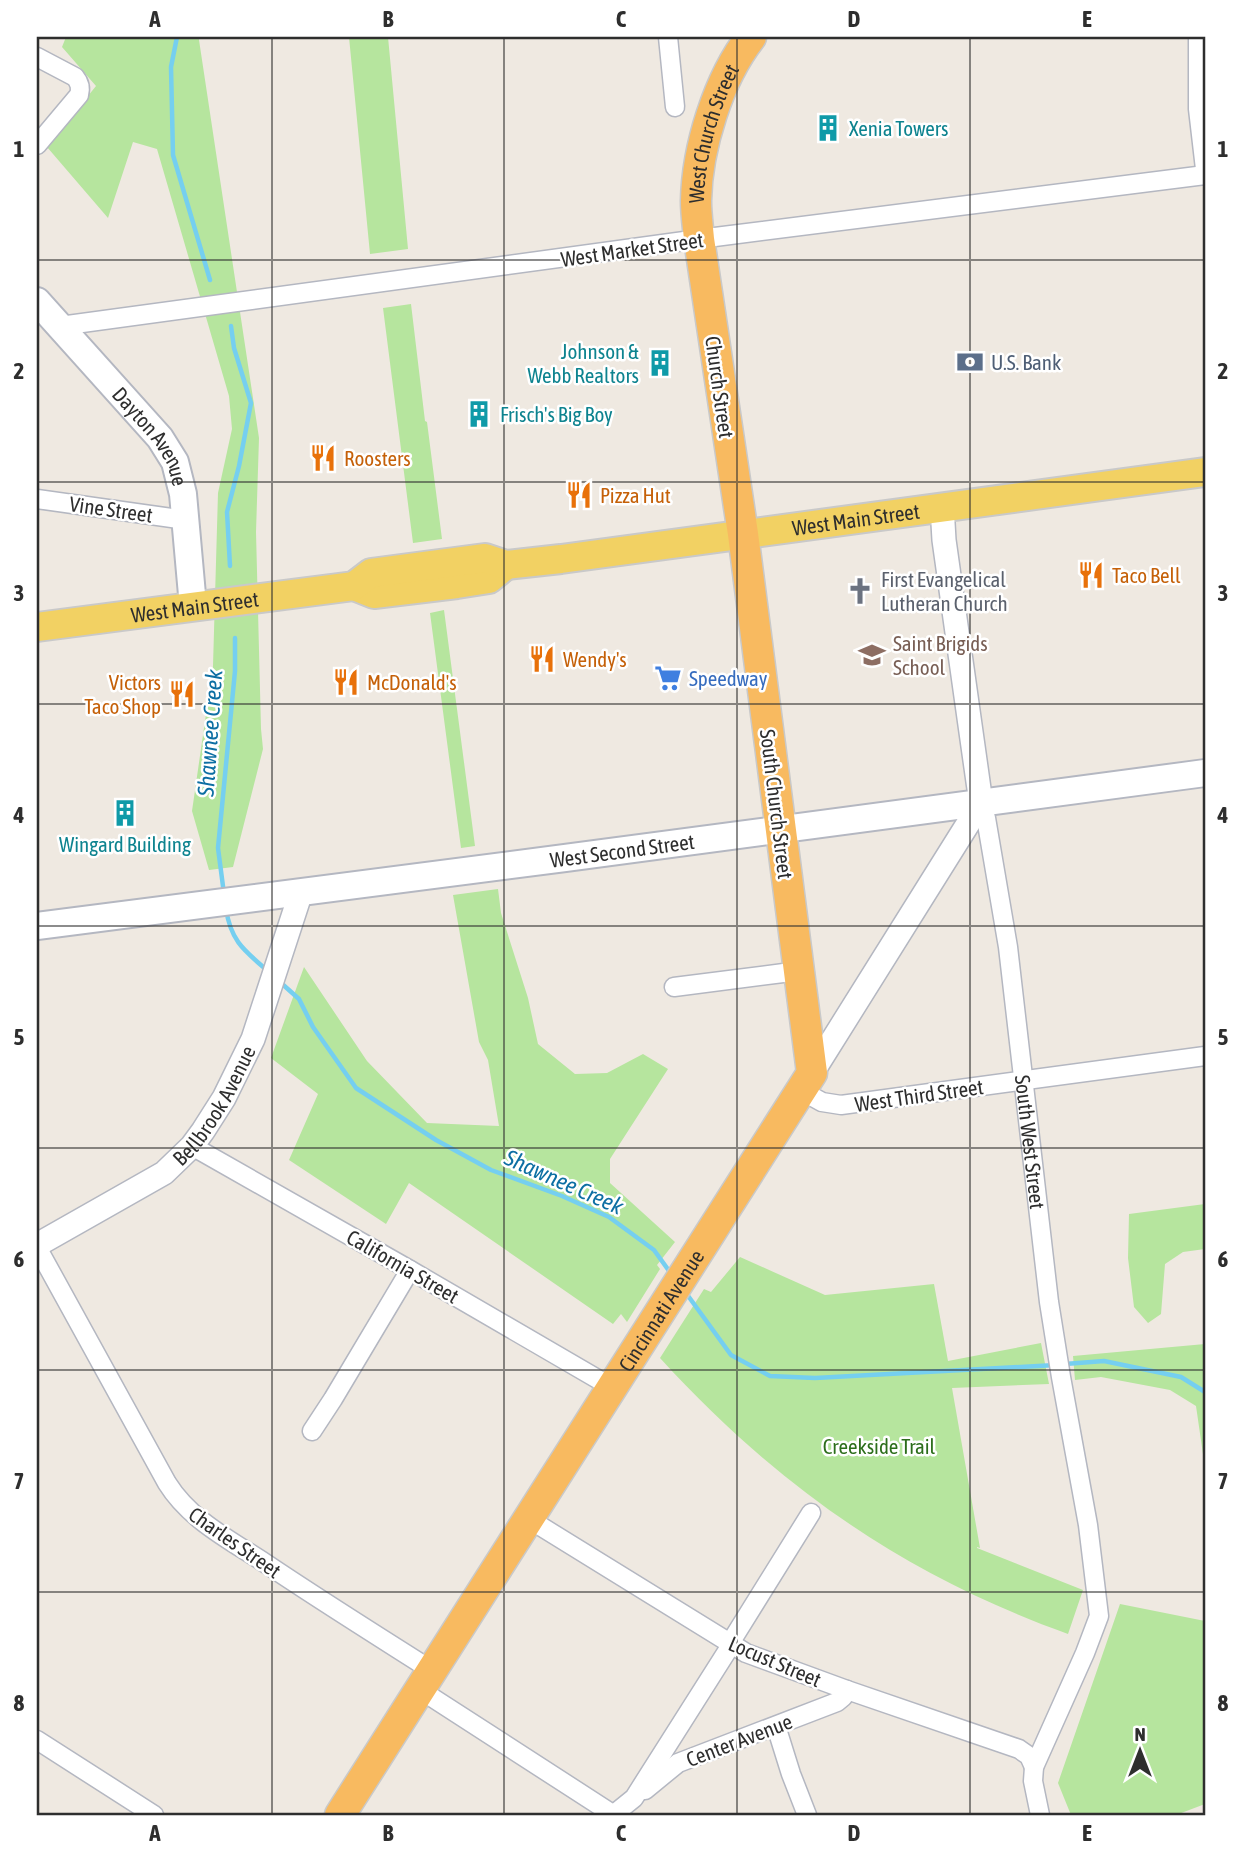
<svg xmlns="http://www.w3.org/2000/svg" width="1242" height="1852" font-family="'Asap Condensed',sans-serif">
  <rect width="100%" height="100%" fill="#efe9e1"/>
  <!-- green -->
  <path fill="#b6e59e" d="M66,37H200L199,40L259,438L256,532L261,729L263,749L233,867L209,870L192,811L213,666L218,493L232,429L229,396L157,149L133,142L108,218L47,147L96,86L62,47Z
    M349,37H388L408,249L370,254Z
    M411,304L425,421L427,422L442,539L413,543L383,308Z
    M444,610L475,846L461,848L430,613Z
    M498,889L501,913L528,998L538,1044L575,1074L607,1073L643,1054L668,1069L610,1159V1183L675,1242L657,1265L660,1269L627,1322L621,1314L613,1324L409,1183L386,1224L289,1160L318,1094L271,1058L304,967L367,1061L427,1123L499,1126L488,1060L479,1042L453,895Z
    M1205,1204V1249L1183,1252L1165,1264L1161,1314L1148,1323L1134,1307L1128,1258L1129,1214Z
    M740,1257L825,1295L934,1284L948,1361L1041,1343L1049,1384L952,1388L980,1548L977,1547V1548L1083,1590L1068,1634C904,1575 777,1486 660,1358L704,1289L711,1292Z
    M1205,1344V1468L1196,1406L1170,1390L1101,1377L1075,1380L1073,1356Z
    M1120,1604L1205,1621V1804L1176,1815H1071L1058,1783Z"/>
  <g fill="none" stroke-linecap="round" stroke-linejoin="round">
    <!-- stream -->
    <path stroke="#75cff0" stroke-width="4.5" d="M177,37L171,67L173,155L210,280
      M230,566L227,512L239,466L251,403L234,348L231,326
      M224,894L218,848L235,671V638
      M226,909C231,942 245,951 269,972
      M280,982L299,999L313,1027L356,1088L436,1140L491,1170L562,1196L609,1217L654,1250L672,1275
      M686,1293L731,1355L770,1376L815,1378L1056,1365
      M1065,1364L1104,1361L1181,1377L1205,1392"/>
    <defs>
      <g id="minor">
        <path d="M668,37L675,107"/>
        <path d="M1198,37V109L1205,169"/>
        <path d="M37,57L75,77C80,83 81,88 79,95L37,145"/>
        <path d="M60,326L699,239L1205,175"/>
        <path d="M37,499L186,520"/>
        <path id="s1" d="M981,803L986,818L1008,947L1049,1302L1061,1377L1088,1525L1099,1616L1085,1653L1034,1767L1033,1781L1040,1815"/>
        <path d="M674,987L799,971"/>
        <path d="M802,1091L822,1102L841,1105L1205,1056"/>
        <path d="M192,1146L410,1270L613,1388"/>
        <path d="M37,1247L167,1483C190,1520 230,1540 265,1563C320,1600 376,1635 431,1670"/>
        <path d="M312,1431L333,1399L410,1270"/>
        <path d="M529,1519L746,1653L847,1690L1019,1749L1029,1756L1034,1767"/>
        <path d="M419,1689L614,1815"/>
        <path d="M776,1726L791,1774L807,1815"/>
        <path d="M37,1740L154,1815"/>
        <path d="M645,1790L678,1763L837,1702L843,1697L847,1690"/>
        <path d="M613,1815L634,1798L731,1645L732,1640L811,1513"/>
      </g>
      <g id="tertiary">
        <path d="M812,1073L981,803L944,540L942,506"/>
        <path id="s2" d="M37,1245L164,1173L192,1146L203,1131L224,1098L253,1039L301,892"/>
      </g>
      <g id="secondary">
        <path id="s3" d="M37,301L160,438L175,462L183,494L193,606"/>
        <path id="s4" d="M37,926L565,858L1205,773"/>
      </g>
      <g id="primary">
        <path d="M354,586L374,594L457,584L489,579L506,565"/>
        <path id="s5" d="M37,627L354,586L371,573L485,558L506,565L561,559L1205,472"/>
      </g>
      <g id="trunk">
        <path id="s6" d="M340,1815L812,1073L743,534L699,239C698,227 696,214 696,201C697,148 718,79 751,37"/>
      </g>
    </defs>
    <!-- minor casing -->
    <use href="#minor" stroke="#b4b7c1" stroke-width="21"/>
    <!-- tertiary casing -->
    <use href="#tertiary" stroke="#b4b7c1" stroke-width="26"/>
    <!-- secondary casing -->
    <use href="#secondary" stroke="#b4b7c1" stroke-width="30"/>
    <!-- primary casing -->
    <use href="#primary" stroke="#c9c9c9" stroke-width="32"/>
    <!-- trunk casing -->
    <use href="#trunk" stroke="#c9c9c9" stroke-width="33"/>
    <!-- minor -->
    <use href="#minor" stroke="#fff" stroke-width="18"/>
    <!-- tertiary -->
    <use href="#tertiary" stroke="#fff" stroke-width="23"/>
    <!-- secondary -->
    <use href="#secondary" stroke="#fff" stroke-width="26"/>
    <!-- primary -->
    <use href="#primary" stroke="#f2d163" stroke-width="28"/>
    <!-- trunk -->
    <use href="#trunk" stroke="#f8ba60" stroke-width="30"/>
  </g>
  <!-- grid -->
  <path fill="none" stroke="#2e2e2e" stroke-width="2" stroke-opacity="0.55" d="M272,37V1815M504,37V1815M737,37V1815M970,37V1815M37,260H1205M37,482H1205M37,704H1205M37,926H1205M37,1148H1205M37,1370H1205M37,1592H1205"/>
  <!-- icons -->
  <defs>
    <symbol id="building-bare" viewBox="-9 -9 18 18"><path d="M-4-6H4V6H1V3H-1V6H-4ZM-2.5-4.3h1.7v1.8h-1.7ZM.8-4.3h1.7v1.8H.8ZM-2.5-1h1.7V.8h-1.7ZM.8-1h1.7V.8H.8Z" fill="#0f9aa8" stroke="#fff" stroke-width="2.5" paint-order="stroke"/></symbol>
    <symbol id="bank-bare" viewBox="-9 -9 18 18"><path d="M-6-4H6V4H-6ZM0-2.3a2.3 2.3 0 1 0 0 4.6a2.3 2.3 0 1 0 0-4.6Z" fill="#5c6f8a" stroke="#fff" stroke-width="2.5" paint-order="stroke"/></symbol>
    <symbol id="restaurant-bare" viewBox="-9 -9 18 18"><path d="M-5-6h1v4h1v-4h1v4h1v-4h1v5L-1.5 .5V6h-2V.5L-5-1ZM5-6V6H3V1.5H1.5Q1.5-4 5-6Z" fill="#e8710a" stroke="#fff" stroke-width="2.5" paint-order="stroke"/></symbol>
    <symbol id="church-bare" viewBox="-9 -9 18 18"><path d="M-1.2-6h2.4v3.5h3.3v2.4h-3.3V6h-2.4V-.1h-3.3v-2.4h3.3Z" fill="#6b7280" stroke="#fff" stroke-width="2.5" paint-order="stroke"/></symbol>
    <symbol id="school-bare" viewBox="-9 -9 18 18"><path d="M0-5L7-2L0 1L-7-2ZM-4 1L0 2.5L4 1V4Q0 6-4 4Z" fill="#8d6e63" stroke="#fff" stroke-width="2.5" paint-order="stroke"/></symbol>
    <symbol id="supermarket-bare" viewBox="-9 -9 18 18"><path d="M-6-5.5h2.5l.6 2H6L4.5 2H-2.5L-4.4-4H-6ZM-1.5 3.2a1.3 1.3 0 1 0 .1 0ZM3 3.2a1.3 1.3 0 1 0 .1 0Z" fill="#3f7fe0" stroke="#fff" stroke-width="2.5" paint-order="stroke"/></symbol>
  </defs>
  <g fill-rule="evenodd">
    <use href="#building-bare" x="809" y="109" width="38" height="38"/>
    <use href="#bank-bare" x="951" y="343" width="38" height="38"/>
    <use href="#building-bare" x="641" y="344" width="38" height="38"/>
    <use href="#building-bare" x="460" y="395" width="38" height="38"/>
    <use href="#restaurant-bare" x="304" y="439" width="38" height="38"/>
    <use href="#restaurant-bare" x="560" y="476" width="38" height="38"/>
    <use href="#restaurant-bare" x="1072" y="556" width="38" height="38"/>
    <use href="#church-bare" x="841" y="572" width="38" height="38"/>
    <use href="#school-bare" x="853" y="636" width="38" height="38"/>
    <use href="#restaurant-bare" x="523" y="640" width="38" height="38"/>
    <use href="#supermarket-bare" x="649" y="659" width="38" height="38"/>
    <use href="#restaurant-bare" x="327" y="663" width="38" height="38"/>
    <use href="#restaurant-bare" x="163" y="675" width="38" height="38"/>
    <use href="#building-bare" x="106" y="794" width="38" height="38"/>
  </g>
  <g text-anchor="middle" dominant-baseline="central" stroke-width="5" stroke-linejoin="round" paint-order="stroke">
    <!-- culture labels -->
    <g font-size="21" fill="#0d838f" stroke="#fff" text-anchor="start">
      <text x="849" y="128">Xenia Towers</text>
      <text x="639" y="351" text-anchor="end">Johnson &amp;<tspan x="639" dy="24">Webb Realtors</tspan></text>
      <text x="500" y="414">Frisch's Big Boy</text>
      <text x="125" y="844" text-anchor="middle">Wingard Building</text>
    </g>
    <!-- street labels -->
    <g font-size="21" fill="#2e2e2e" stroke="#fff">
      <text stroke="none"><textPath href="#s6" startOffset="1829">West Church Street</textPath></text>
      <text transform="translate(632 249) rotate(-8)">West Market Street</text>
      <text transform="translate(720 387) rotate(82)">Church Street</text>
      <text stroke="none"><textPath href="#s3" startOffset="178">Dayton Avenue</textPath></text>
      <text transform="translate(111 509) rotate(8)">Vine Street</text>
      <text stroke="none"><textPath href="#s5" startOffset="831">West Main Street</textPath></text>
      <text stroke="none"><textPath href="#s5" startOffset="159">West Main Street</textPath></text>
      <text transform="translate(777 804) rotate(83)">South Church Street</text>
      <text stroke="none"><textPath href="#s4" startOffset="590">West Second Street</textPath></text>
      <text transform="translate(919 1095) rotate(-8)">West Third Street</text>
      <text stroke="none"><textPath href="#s2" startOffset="231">Bellbrook Avenue</textPath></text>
      <text stroke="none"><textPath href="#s1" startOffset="343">South West Street</textPath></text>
      <text transform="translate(403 1266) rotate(30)">California Street</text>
      <text stroke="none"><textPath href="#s6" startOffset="598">Cincinnati Avenue</textPath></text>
      <text transform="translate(235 1542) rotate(35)">Charles Street</text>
      <text transform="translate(775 1661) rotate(23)">Locust Street</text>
      <text transform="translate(739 1740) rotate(-21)">Center Avenue</text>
    </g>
    <!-- service labels -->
    <g font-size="21" fill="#4e5e75" stroke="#fff" text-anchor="start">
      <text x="991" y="362">U.S. Bank</text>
    </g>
    <!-- food labels -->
    <g font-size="21" fill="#c56008" stroke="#fff" text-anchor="start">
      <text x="344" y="458">Roosters</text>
      <text x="600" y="495">Pizza Hut</text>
      <text x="1112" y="575">Taco Bell</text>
      <text x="563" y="659">Wendy's</text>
      <text x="161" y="682" text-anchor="end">Victors<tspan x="161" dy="24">Taco Shop</tspan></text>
      <text x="367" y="682">McDonald's</text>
    </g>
    <!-- worship labels -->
    <g font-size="21" fill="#5b616d" stroke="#fff" text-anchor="start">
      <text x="881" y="579">First Evangelical<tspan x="881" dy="24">Lutheran Church</tspan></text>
    </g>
    <!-- education labels -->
    <g font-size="21" fill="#785e54" stroke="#fff" text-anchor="start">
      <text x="893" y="643">Saint Brigids<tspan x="893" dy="24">School</tspan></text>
    </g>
    <!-- shop labels -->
    <g font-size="21" fill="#366cbe" stroke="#fff" text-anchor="start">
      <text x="689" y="678">Speedway</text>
    </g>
    <!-- park labels -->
    <g font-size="21" fill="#2c6e1b" stroke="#fff">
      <text x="879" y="1446">Creekside Trail</text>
    </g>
    <!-- water labels -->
    <g font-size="23" font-style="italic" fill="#0d6fa3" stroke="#fff">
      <text transform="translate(210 733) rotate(-86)">Shawnee Creek</text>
      <text transform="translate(564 1182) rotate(24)">Shawnee Creek</text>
    </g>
  </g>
  <!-- border -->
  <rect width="1242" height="1852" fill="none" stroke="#ffffff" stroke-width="77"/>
  <!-- north arrow -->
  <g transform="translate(1140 1751)" stroke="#ffffff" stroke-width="5" paint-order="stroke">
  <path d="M0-5L12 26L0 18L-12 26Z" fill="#2e2e2e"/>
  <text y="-10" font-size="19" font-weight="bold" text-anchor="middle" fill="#2e2e2e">N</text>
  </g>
  <rect x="38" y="38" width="1166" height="1776" fill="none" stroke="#2e2e2e" stroke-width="2.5"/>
  <g font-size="23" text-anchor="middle" font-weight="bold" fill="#2e2e2e">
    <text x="155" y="27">A</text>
    <text x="388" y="27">B</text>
    <text x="621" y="27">C</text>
    <text x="854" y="27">D</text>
    <text x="1087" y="27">E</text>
    <text x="19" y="157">1</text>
    <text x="1223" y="157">1</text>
    <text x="19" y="379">2</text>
    <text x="1223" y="379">2</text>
    <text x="19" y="601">3</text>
    <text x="1223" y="601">3</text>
    <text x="19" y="823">4</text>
    <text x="1223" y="823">4</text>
    <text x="19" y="1045">5</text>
    <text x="1223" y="1045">5</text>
    <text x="19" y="1267">6</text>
    <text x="1223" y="1267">6</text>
    <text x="19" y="1489">7</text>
    <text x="1223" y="1489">7</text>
    <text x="19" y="1711">8</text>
    <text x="1223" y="1711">8</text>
    <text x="155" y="1841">A</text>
    <text x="388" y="1841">B</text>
    <text x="621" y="1841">C</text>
    <text x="854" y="1841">D</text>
    <text x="1087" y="1841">E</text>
  </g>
</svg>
